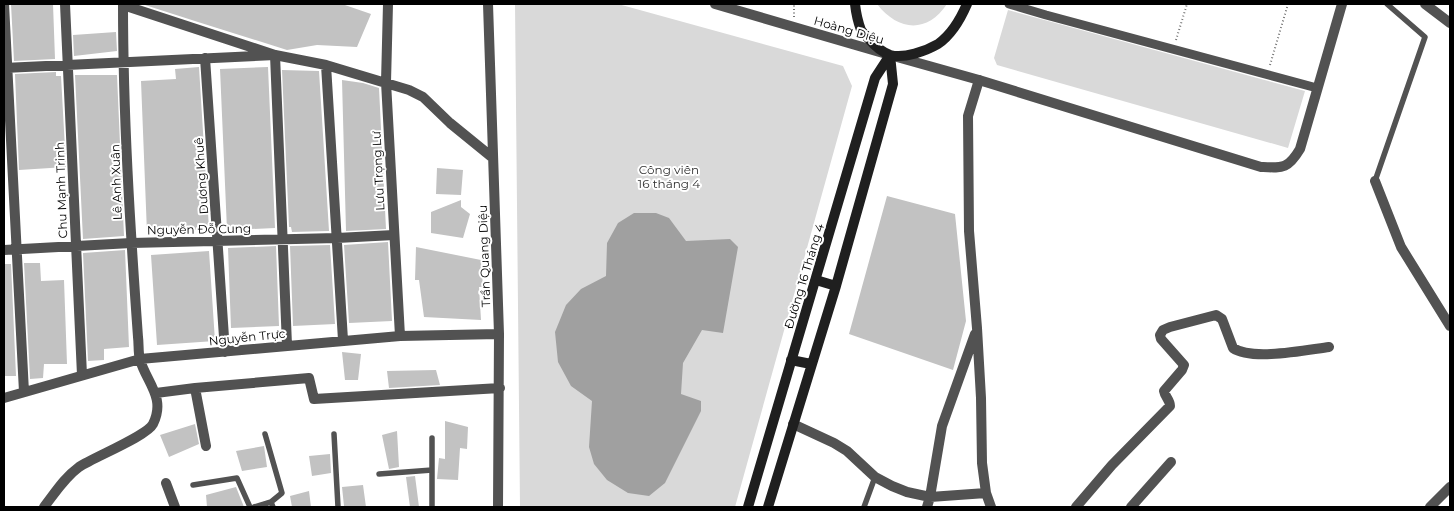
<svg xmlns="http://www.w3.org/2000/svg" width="1454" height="511" font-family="Montserrat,sans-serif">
  <rect width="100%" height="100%" fill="#fff"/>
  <!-- green -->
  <path fill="#d9d9d9" d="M515,4H618L843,66L852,86L735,507H520Z
    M877,4H947C927,34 898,31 877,4Z
    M1008,10L1305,91L1288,148L997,65L994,58Z"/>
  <!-- water -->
  <path fill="#a0a0a0" d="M634,213H656L669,218L686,241L730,239L738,247L723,333L702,330L683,363L681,394L701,401V411L665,483L649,496L628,493L607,480L594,464L589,447L592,401L571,386L558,362L555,332L566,305L581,289L606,276L607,243L618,223Z"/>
  <!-- building -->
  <path fill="#c2c2c2" d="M11,4H53L55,59L14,61Z
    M146,4H342L371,14L357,47L317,45L287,50L198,22L145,5Z
    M116,32L117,51L74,56L73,35Z
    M199,67L209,229L147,233L141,81L176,79L175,69Z
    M268,67L275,228L227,230L220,69Z
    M282,70L319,71L329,231L292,232L291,227H289Z
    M56,72V76H61L66,167L19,170L15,74Z
    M75,75H117L124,236L83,239Z
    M342,80L363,83L379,88L386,229L346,231Z
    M437,168L463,170L461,195L436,194Z
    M887,196L955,214L966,321L953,370L849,334Z
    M461,200V207L470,214L463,238L431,233V212Z
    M388,242L392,321L349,323L344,245Z
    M330,245L335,324L293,326L290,246Z
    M276,246L279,326L231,328L228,248Z
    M416,247L481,260L483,287H479L481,320L424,317L419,280H415Z
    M125,250L129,347L104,349V360L88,361L83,253Z
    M209,251L215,341L157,345L151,255Z
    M24,263H40L41,281L64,280L67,364H44L43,378L30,379Z
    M4,264H11L16,376H4Z
    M342,352L361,354L358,380H345Z
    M436,370L440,385L389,388L387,371Z
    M445,421L468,427L467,449L460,448L458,480L437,479L439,458L445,459Z
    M195,424L199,444L169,457L160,435Z
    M397,431L399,467L389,469L382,435Z
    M264,446L267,467L242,471L236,451Z
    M330,454L331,473L312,476L309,456Z
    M415,476L419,507H410L406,477Z
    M363,485L366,507L344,506L342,487Z
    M236,487L244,507H207L206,495Z
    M309,491L311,507H292L290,496Z"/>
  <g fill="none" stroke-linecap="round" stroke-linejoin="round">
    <!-- path -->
    <path stroke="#747474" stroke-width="2" stroke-dasharray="1 2.5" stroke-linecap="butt" d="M794,17V4
      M1176,40L1187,4
      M1270,65L1288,4"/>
    <!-- service -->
    <path stroke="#525252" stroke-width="5.5" d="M1375,181L1425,37L1387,4
      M265,434L282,493L271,502L273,507
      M334,434L338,507
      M379,474L432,470
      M193,485L237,478L250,507
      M254,507L271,502
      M432,507V438
      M864,507L875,477"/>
    <!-- pedestrian -->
    <path stroke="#525252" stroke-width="9" d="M1009,4L1046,15L1317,88"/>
    <!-- minor -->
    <path stroke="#525252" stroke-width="10" d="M4,4L24,392
      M65,4L82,375
      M388,4L386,82L400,336
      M488,4L499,334L498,507
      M1425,4L1450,23
      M123,5L275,55L326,65L409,90L423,97L450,123L493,158
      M205,58L225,352
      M326,65L343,340
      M4,68L275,55L287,345
      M979,80L968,116L969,231L977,328L981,398L982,463L986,493L991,507
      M1375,181L1401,247L1450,326
      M4,250L131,243L337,238L394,235
      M195,388L309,378L314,399L500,388
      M156,393L195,388L206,446
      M4,398L140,359L400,336L499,334
      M793,424L834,443L847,451L875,477L892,486L907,492L930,497L986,493
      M166,483L175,507
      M44,507C55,493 64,478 79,467C94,457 147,436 153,424C166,398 147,383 140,360C138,353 139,344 138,337C130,226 123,115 123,4
      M927,507L930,497L942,426L975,334
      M1076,507L1112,465L1170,406C1170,400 1165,397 1164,391L1182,370L1184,365L1161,339L1160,335L1163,330L1170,327L1216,315L1222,319L1233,348C1252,361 1306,350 1329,347
      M1131,507L1171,462
      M1430,507L1450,487"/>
    <!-- tertiary -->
    <path stroke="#525252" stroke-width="10" d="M715,4L883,53
      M897,57L979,80L1261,167C1283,168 1288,169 1300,149L1342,4"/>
    <!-- secondary -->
    <path stroke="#1f1f1f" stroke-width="10" d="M855,4C856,13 858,22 861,30C863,33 866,36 869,39C874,45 882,52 890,55C904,59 926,51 938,44C951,35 961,18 967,4
      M816,280L836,286
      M791,360L811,364
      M748,507L875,78L890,55
      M768,507L836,286L893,84L890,55"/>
  </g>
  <g text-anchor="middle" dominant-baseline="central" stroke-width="4" stroke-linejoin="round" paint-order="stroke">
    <!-- street labels -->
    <g font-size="12" fill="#000" stroke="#fff">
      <text transform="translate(849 30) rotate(16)">Hoàng Diệu</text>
      <text transform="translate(378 171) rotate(-93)">Lưu Trọng Lư</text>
      <text transform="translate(201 176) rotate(-94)">Dương Khuê</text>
      <text transform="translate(116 182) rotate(-92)">Lê Anh Xuân</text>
      <text transform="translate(61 190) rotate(-92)">Chu Mạnh Trinh</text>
      <text transform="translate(199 229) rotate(-1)">Nguyễn Đỗ Cung</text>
      <text transform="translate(484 256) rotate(-92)">Trần Quang Diệu</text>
      <text transform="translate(804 276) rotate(-73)">Đường 16 Tháng 4</text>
      <text transform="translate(247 337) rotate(-6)">Nguyễn Trực</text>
    </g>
    <!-- park labels -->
    <g font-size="12" fill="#303030" stroke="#fff">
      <text x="669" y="169">Công viên<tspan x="669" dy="14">16 tháng 4</tspan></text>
    </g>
  </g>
  <!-- border -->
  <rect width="1454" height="511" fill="none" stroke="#000000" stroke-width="10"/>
</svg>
